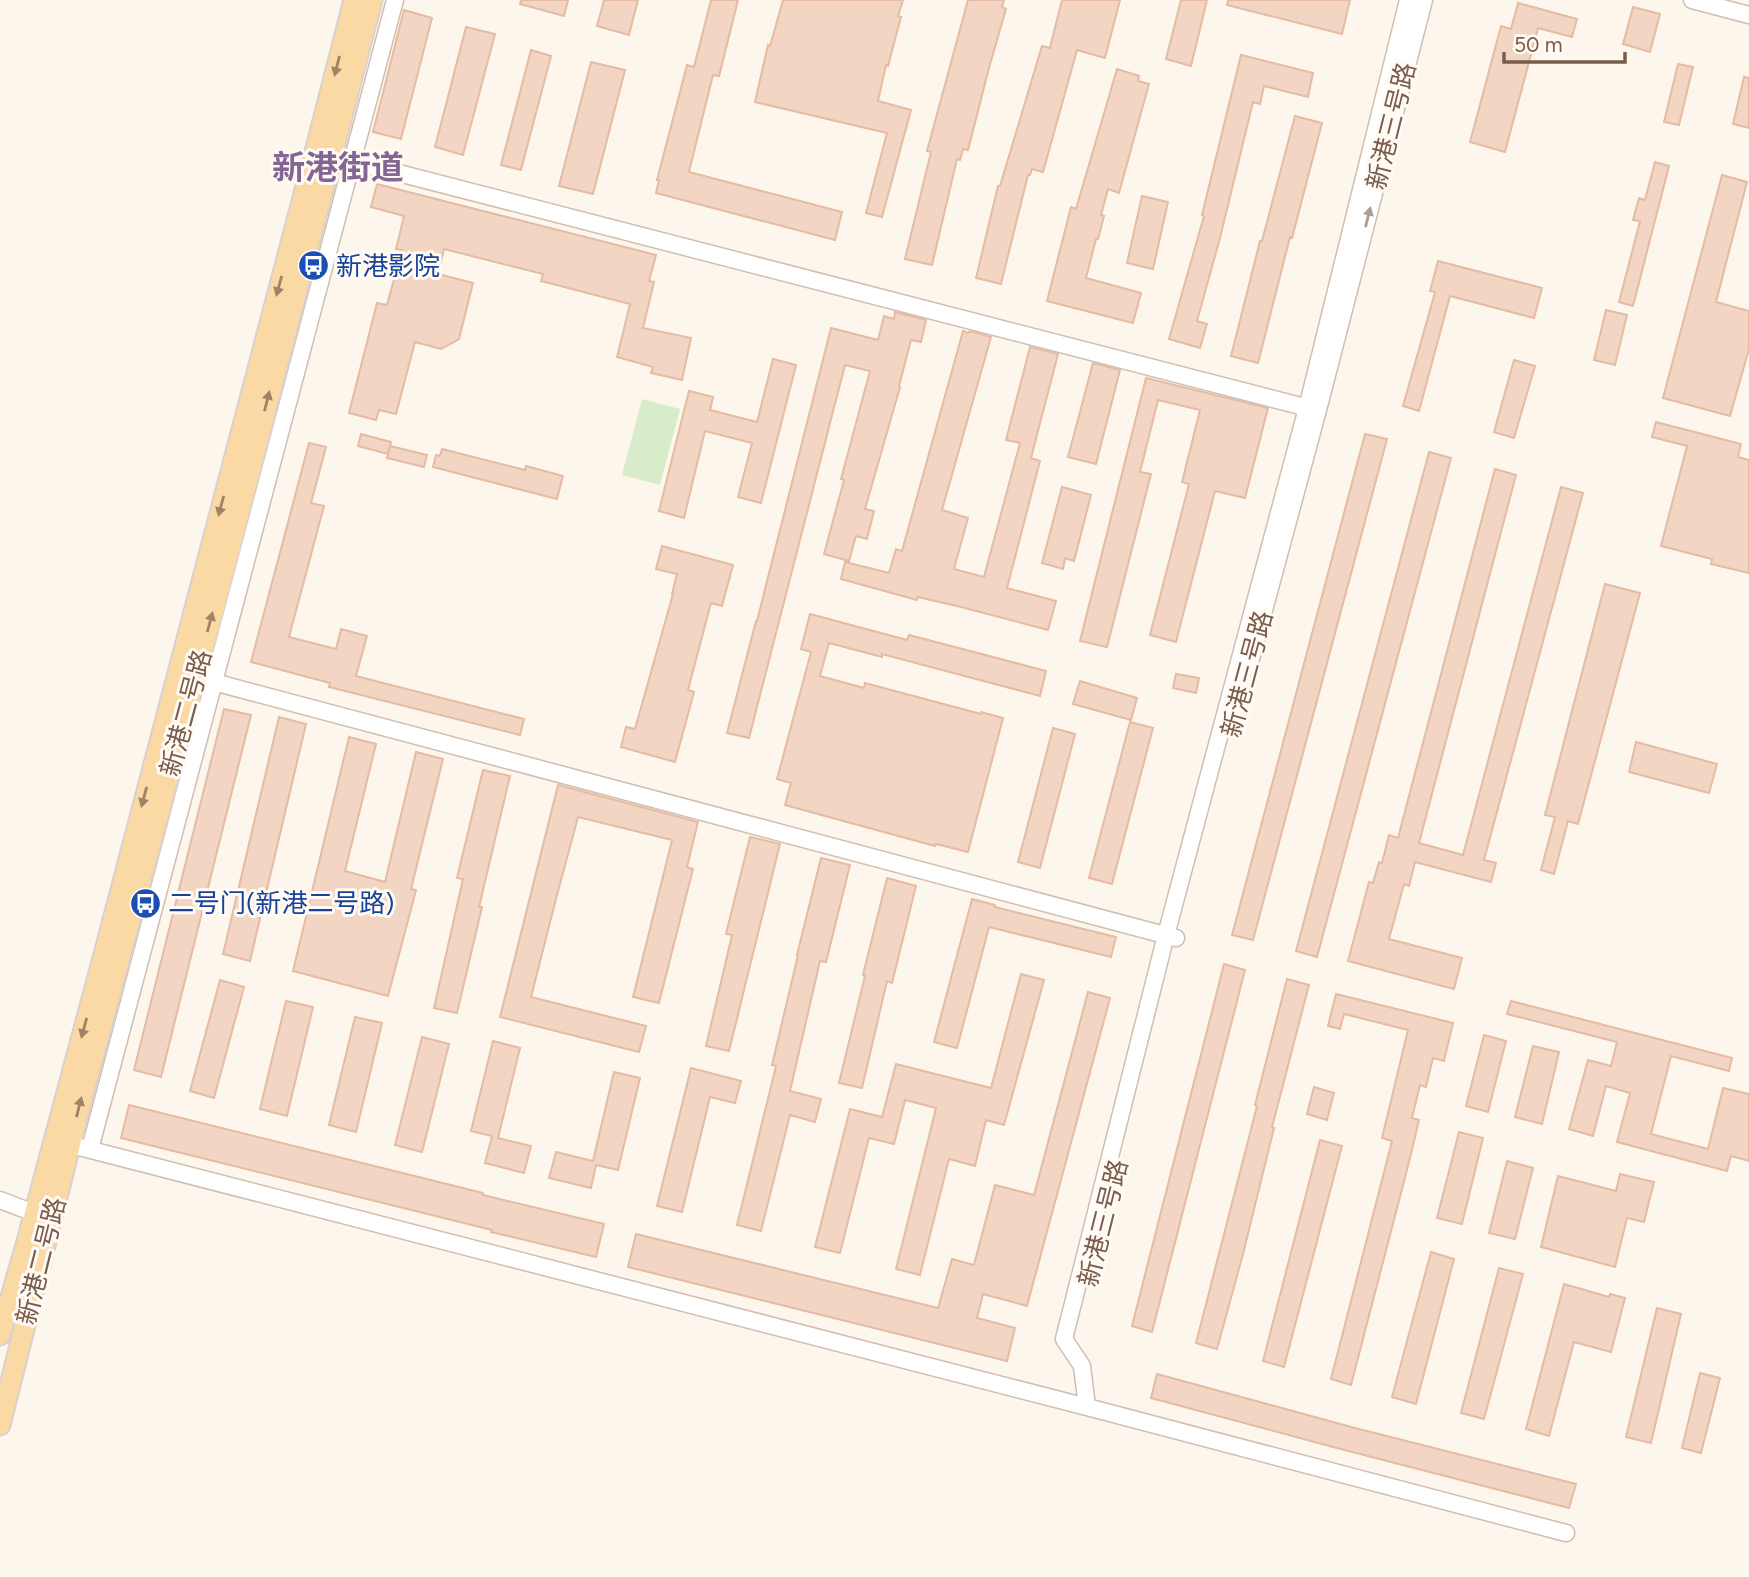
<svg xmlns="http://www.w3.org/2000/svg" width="1749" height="1577" font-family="Figtree,'Noto Sans SC',sans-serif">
  <rect width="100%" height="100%" fill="#fdf6ec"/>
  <!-- green -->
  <path fill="#d8ecc9" d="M642,399L680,409L660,485L622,475Z"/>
  <!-- building -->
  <path fill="#f3d5c3" stroke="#e6bba3" stroke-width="2" d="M521,0H568L564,16L520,4Z
    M604,0H638L629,35L597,26Z
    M711,0H738L719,76L713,75L689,172L842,212L835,240L656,193L659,180H657L687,65L694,67Z
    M783,0H903L898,16L901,17L888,66L886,65L878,101L911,110L882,217L866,213L887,133L755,102L768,45L770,46Z
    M968,0H1004L1002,7L1006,9L989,68L968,150L963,149L960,160L957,159L932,265L905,259L931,152L927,151Z
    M1062,0H1120L1105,58L1077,50L1043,172L1032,169L1030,175H1028L1001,284L976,278L998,186H1000L1042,46L1050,48Z
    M1181,0H1207L1191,66L1166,59Z
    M1228,0H1350L1342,34L1227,5Z
    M1518,3L1577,19L1572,37L1538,28L1505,152L1470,142L1501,26L1511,29Z
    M1633,7L1660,14L1650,52L1623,44Z
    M404,10L432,18L401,139L373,132Z
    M466,27L495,34L463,155L435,147Z
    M531,50L551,56L521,170L501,165Z
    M1241,55L1313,73L1308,97L1264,86L1260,104L1253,102L1220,238L1197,321L1207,324L1200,348L1169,339L1204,216L1202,215Z
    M591,62L625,70L593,194L559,186Z
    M1678,64L1693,67L1679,125L1664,122Z
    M1117,69L1139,76L1138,81L1149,84L1119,193L1108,189L1101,215L1104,216L1098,239H1096L1086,278L1141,293L1133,323L1047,301L1071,207L1076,209Z
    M1744,77L1749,78V128L1733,124Z
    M1295,116L1322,123L1292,238L1290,237L1258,363L1231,356L1260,241H1262Z
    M1655,162L1669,166L1633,306L1619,302L1640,221L1633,220L1639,198L1645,200Z
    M1722,175L1747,182L1716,302L1749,311V349L1730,416L1663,398Z
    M377,184L656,255L649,281L654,282L643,328L691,338L682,380L651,373L653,367L617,357L630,304L541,281L543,274L444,249L438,274L473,283L459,339L441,349L415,342L396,414L379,410L376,420L349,413L377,303L387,305L402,250L396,249L404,216L371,207Z
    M1142,196L1168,202L1153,269L1127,263Z
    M1438,261L1542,288L1534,318L1450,296L1419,411L1403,406L1435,292L1430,291Z
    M1606,310L1627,315L1615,365L1594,360Z
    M895,312L926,320L921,342L911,340L899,386L900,387L865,509L874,511L867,539L856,536L849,561L824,554L844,480L841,479L870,371L845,365L749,738L727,733L756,621H757L831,328L878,340L884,316L894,319Z
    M963,331L968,333L970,331L991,337L942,510L968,518L954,569L984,577L1020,443L1006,440L1030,347L1058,354L1031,458L1040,461L1007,588L1056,601L1048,630L961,607L918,597L917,600L841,579L845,562L889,573L896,549L902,551Z
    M773,359L796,365L761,503L738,497L752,443L705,431L684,518L659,511L689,391L713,397L710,410L757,422Z
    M1514,360L1535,366L1514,438L1494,432Z
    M1093,363L1120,370L1096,464L1068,457Z
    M1146,378L1268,408L1245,498L1215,491L1176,642L1150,635L1189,484L1182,482L1200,410L1158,400L1140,472L1151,474L1107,647L1080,641Z
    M1656,422L1741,444L1738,457L1749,460V573L1711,564L1712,559L1661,546L1687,446L1652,437Z
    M361,434L391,442L388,454L358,446Z
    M1365,434L1387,439L1253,940L1232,935Z
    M309,443L326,447L311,503L324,506L289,637L336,649L341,629L367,636L356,676L524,719L520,735L329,687L330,683L251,662Z
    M390,446L427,455L424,467L387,458Z
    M442,449L525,470L526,466L563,476L557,499L433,467L436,455L440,456Z
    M1429,452L1451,458L1317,957L1296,951Z
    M1495,469L1516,475L1419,843L1463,855L1561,487L1583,493L1484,860L1496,863L1491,882L1415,862L1409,886L1404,884L1389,939L1462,958L1454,989L1348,961L1369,882L1373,883L1379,862L1382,863L1389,835L1398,838Z
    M1062,487L1091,495L1074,561L1065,558L1063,569L1042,563Z
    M662,546L733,565L722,606L711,603L688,690L694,692L675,762L621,747L626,727L635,729L673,594H672L677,574L656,569Z
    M1605,584L1640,593L1578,824L1568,821L1554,874L1541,870L1555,817L1545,815Z
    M810,614L907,640L909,635L1046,671L1040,696L882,654V657L829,643L820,676L864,688L865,683L981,714V712L1003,718L968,852L936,844L935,846L785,805L791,783L777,779L811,652L801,649Z
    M1176,674L1199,678L1196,693L1173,688Z
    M1080,681L1137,698L1131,720L1073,704Z
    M224,709L251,715L161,1077L134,1070Z
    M279,717L306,724L250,961L223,954Z
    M1130,722L1153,728L1112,884L1089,878Z
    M1053,728L1075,734L1040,868L1018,862Z
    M349,737L376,744L345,871L385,882L416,752L443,759L411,889L416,890L388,996L293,971Z
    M1636,742L1717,764L1709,793L1629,772Z
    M483,770L510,776L479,907H482L457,1013L434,1008L463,879L457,878Z
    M558,785L698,822L687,867L693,869L659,1003L633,997L672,840L578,817L557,895L531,997L646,1026L639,1052L500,1017Z
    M750,837L780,844L729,1051L706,1046L732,935L726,934Z
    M821,858L850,865L826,962L820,961L790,1091L821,1099L815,1122L790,1115L761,1231L737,1225L776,1066L772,1065L798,955H797Z
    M887,878L916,886L892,983L887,981L862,1088L839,1083L865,976L863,975Z
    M972,899L995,905V907L1116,937L1111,957L989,927L957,1048L934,1042Z
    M1224,964L1245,970L1152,1332L1132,1326Z
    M1021,974L1044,980L1004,1125L986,1120L975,1166L949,1159L920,1275L896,1269L936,1108L905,1100L894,1144L869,1138L840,1253L815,1247L850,1109L882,1117L896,1064L991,1088Z
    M1287,979L1309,985L1272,1127L1274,1128L1243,1254L1217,1349L1196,1343L1257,1106L1255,1105Z
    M220,980L244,987L214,1098L190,1091Z
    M1088,992L1110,998L1027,1306L983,1294L977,1318L1015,1328L1007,1361L628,1267L636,1234L938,1308L952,1259L974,1265L995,1185L1034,1195Z
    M1336,994L1453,1023L1444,1061L1433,1058L1426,1087L1420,1085L1412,1118L1419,1120L1409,1162L1351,1385L1331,1379L1392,1141L1382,1138L1408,1030L1344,1014L1340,1029L1328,1026Z
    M286,1001L313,1007L287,1116L260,1109Z
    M1511,1001L1732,1058L1729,1071L1671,1056L1651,1134L1708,1149L1723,1088L1749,1094V1161L1731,1156L1727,1171L1617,1142L1630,1093L1606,1086L1593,1136L1569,1129L1588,1060L1611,1066L1617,1042L1507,1014Z
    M355,1017L382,1023L356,1132L329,1125Z
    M1484,1035L1506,1041L1488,1112L1466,1106Z
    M422,1037L449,1044L422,1152L395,1145Z
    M493,1041L520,1048L498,1138L531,1146L524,1173L485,1163L492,1136L471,1131Z
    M1533,1046L1559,1052L1542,1124L1515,1117Z
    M691,1068L741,1081L735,1103L710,1097L682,1212L657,1206Z
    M614,1072L640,1078L618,1170L596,1165L591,1188L549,1178L556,1152L593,1161Z
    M1314,1087L1334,1093L1327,1120L1307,1114Z
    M129,1105L483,1193V1195L604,1224L596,1257L491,1232L492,1230L121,1138Z
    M1459,1132L1483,1138L1462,1224L1437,1218Z
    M1320,1140L1342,1146L1284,1367L1263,1361Z
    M1507,1161L1533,1168L1515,1239L1489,1233Z
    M1620,1174L1654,1182L1644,1222L1627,1218L1615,1267L1541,1247L1558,1176L1616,1191Z
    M1431,1252L1454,1259L1416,1404L1392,1397Z
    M1499,1268L1523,1274L1484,1419L1461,1413Z
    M1564,1284L1609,1297L1610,1294L1625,1298L1611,1352L1574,1342L1549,1436L1526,1429Z
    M1657,1308L1681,1314L1651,1443L1626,1437Z
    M1700,1373L1720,1378L1701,1453L1682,1448Z
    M1157,1374L1355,1428L1576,1484L1569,1508L1333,1447L1151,1398Z"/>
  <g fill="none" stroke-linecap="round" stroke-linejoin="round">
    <defs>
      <path id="minor" d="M1692,0L1749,15
        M321,153L1316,410
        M1249,666L1318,410L1424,0
        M206,680L1176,938
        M60,1142L1087,1407L1566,1533
        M90,1149L395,0
        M0,1200L34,1213
        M1087,1407L1082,1366L1064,1339L1166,935L1307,408L1408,0"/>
      <path id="major" d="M0,1335L26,1245L102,962L315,152L354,0
        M0,1425L83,1094L223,575L372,0"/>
    </defs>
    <!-- minor casing -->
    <use href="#minor" stroke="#d1beb0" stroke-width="19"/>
    <!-- major casing -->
    <use href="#major" stroke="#dad1cd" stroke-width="23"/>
    <!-- minor -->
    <use href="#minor" stroke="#fff" stroke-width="16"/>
    <!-- major -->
    <use href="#major" stroke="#fbd9a5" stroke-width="19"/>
  </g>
  <!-- one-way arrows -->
  <defs><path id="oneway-solid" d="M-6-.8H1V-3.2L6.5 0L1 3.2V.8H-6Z" transform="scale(1.75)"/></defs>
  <g fill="#a18267">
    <use href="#oneway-solid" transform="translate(337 66) rotate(104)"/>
    <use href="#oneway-solid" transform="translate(279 286) rotate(105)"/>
    <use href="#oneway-solid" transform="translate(267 401) rotate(-76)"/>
    <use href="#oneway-solid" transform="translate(221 506) rotate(105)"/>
    <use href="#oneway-solid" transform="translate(210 622) rotate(-75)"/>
    <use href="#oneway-solid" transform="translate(144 797) rotate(105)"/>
    <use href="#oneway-solid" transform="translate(84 1028) rotate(105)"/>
    <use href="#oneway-solid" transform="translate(79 1107) rotate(-76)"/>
  </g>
  <use fill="#af9d94" href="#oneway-solid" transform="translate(1368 217) rotate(-76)"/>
  <!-- icons -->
  <defs>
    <symbol id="bus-disc" viewBox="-11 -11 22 22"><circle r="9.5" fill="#1a4fb4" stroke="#fffaf3"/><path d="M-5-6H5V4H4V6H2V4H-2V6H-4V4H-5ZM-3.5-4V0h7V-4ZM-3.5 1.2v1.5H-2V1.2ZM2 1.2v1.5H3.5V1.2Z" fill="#fff"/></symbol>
  </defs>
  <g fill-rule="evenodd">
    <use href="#bus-disc" x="296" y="248" width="35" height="35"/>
    <use href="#bus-disc" x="128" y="886" width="35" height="35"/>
  </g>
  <g text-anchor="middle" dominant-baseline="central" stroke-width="6" stroke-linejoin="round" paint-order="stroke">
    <!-- street labels -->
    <g font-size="26" fill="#7a5c4d" stroke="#fffaf3">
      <text transform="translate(1391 126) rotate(-76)">新港三号路</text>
      <text transform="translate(1247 674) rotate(-75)">新港三号路</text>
      <text transform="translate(186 713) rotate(-75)">新港二号路</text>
      <text transform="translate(1103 1223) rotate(-76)">新港三号路</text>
      <text transform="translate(41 1261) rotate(-76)">新港二号路</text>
    </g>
    <!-- transit labels -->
    <g font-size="26" fill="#164399" stroke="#fffaf3" text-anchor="start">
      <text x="336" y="266">新港影院</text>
      <text x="168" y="903">二号门(新港二号路)</text>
    </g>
    <!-- district labels -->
    <g font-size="33" font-weight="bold" fill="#846695" stroke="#fffaf3">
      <text x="338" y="167">新港街道</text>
    </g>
  </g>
  <!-- scale -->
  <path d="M1504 52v10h121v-10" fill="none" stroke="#7a5c4d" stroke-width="3.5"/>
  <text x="1514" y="52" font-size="21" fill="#7a5c4d" stroke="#fffaf3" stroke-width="5" paint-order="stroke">50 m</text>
</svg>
